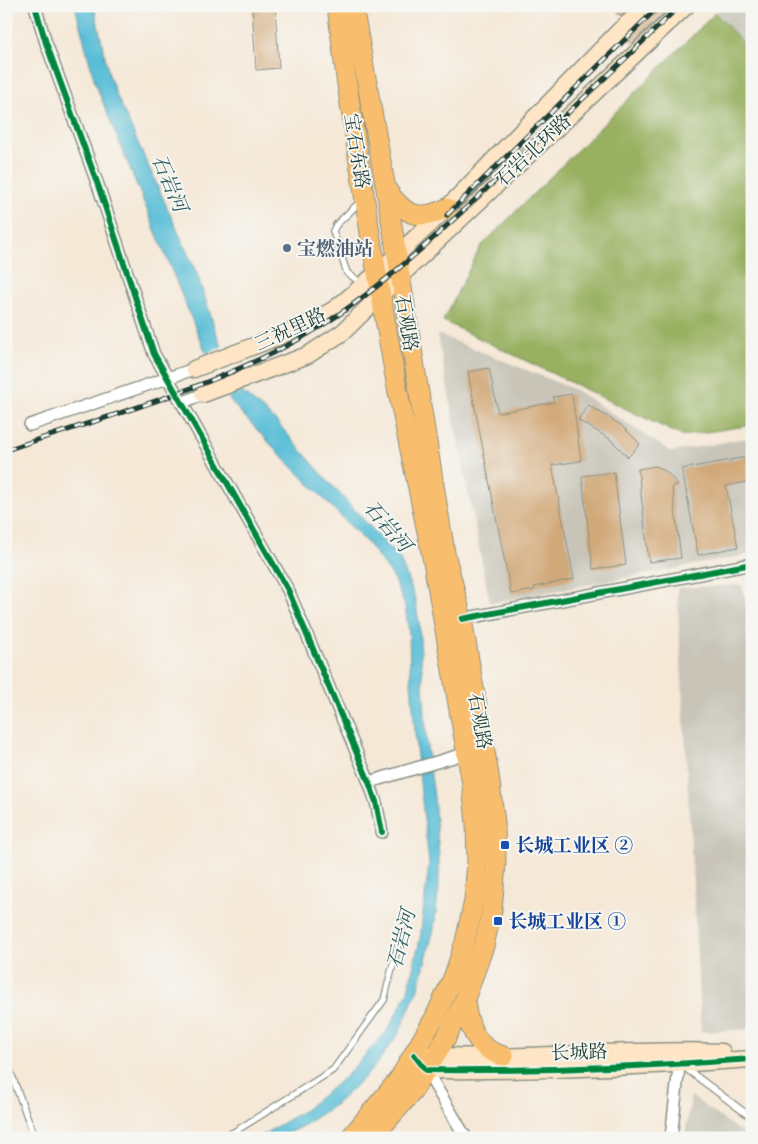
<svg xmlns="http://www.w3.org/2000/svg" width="758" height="1144" font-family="'EB Garamond','Noto Serif SC',serif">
  <rect width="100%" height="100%" fill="#f6f6f2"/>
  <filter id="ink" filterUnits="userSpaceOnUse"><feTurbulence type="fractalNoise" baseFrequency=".02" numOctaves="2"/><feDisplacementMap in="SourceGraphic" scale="10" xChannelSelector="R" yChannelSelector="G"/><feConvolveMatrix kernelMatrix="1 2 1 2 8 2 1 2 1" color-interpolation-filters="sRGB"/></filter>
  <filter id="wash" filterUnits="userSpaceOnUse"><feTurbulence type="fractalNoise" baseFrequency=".0096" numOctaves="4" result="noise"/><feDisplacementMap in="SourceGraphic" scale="20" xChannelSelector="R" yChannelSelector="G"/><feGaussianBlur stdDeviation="1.12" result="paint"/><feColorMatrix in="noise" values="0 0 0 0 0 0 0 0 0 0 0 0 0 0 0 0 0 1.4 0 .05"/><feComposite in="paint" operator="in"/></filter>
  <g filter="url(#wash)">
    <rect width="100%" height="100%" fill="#f5e8d7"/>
    <!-- industrial -->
    <path fill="#c8c4b8" d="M722,6H752V52L715,13Z
      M437,334L576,390L671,452L752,437V554L490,603Z
      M742,585L752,631V1029L701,1032L677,588Z
      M691,1096L749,1138H685Z"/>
    <!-- forest -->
    <path fill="#98b060" stroke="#5c764a" d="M715,13L752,52V425L682,436L443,321L481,246Z"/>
    <!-- water -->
    <path fill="#59bed7" stroke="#3c7e86" d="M75,6H94L109,75L116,94L197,274L219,341L241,391L276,421L328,481L400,559L415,598L419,623L427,746L434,797L439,856V885L434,929L419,986L399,1033L372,1070L336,1104L306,1124L279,1138H257L303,1111L346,1076L387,1031L407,994L420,939L429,864L416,747L410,667L409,633L405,606L392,575L368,544L276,450L231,402L219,382L199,337L95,83Z"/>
    <!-- pier -->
    <path fill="#f5e8d7" d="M224,346L245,391L225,397L204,354Z"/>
    <g id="blocks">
      <!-- building -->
      <path fill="#d1a878" d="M252,6H275L279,68L256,70Z
        M612,6H632L621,16Z
        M657,6H671L632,43L626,38L654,13Z
        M489,368L498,413L554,402L553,397L572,394L581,461L552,465L574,579L534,587L535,590L511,594L468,372Z
        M588,405L621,425L640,444L628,457L610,439L578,420Z
        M752,456V481L726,486L738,547L698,555L682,469Z
        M656,466L667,472L678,485L672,486L681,558L649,562L638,469Z
        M614,472L626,565L593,569L582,476Z"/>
    </g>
  </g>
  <g filter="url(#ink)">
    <use href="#blocks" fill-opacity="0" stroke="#8a9286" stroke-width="1"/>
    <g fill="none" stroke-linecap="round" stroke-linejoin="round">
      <defs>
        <path id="lane" d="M361,201L336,225L333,231L347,273L363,284
          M6,1060L35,1138
          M684,1067L752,1118
          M221,1138L234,1132L333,1070L384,1000L404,922"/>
        <path id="street" d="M35,6L46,43L99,188L154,354L288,590L369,782L376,802L382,832
          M181,403L203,394
          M30,425L194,369
          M462,619L752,564
          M369,782L467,753
          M426,1070L466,1138
          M671,1138L680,1058"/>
        <path id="secondary" d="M194,369L298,329L333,310L346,300L396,256L447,208L619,31L647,6
          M203,394L308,355L343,332L399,277L686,6
          M424,1055C523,1061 623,1048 722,1052
          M420,1063L426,1070C535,1071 644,1067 752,1059"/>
        <path id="primary" d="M337,6L346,78L370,233L396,382L432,556L472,784L476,824L477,859L474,901L465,942L453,978L435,1017L399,1079L350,1138
          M353,6L386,189L445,553L462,619L489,775L495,823L496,864L492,909L484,946L465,999L446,1038L413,1091L372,1138
          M386,189C405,215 417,222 447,208
          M465,999C467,1025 476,1050 504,1056"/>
      </defs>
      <!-- lane casing -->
      <use href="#lane" stroke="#8a9286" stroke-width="8"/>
      <!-- street casing -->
      <use href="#street" stroke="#8a9286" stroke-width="14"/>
      <!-- secondary casing -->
      <use href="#secondary" stroke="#8a9286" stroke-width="19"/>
      <!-- primary casing -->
      <use href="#primary" stroke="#8a9286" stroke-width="21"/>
      <!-- lane -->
      <use href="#lane" stroke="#fff" stroke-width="5.5"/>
      <!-- street -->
      <use href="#street" stroke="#fff" stroke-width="11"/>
      <!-- secondary -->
      <use href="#secondary" stroke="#fde5c5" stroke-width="16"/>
      <!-- primary -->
      <use href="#primary" stroke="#f9be6d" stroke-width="19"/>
      <defs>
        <path id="rail" d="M447,215L659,6
          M6,450C105,417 207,390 299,339C373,298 432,239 494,182C556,124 619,66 679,6"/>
      </defs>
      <!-- rail casing -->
      <use href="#rail" stroke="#1f3d34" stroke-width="5"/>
      <!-- rail -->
      <use href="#rail" stroke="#f6f6f2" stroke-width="3" stroke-dasharray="9" stroke-linecap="butt"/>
      <defs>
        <path id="cycleway" d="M35,6L46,43L99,188L154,354L288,590L369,782L376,802L382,832
          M462,619L752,564
          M414,1055L426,1070C535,1071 644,1067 752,1059"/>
      </defs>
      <!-- cycleway casing -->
      <use href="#cycleway" stroke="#f6f6f2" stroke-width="9"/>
      <!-- cycleway -->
      <use href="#cycleway" stroke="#00873e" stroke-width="6"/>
    </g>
  </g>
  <!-- markers -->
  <circle fill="#5c6f8a" stroke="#f6f6f2" stroke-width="2" cx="287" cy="248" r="5"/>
  <g fill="#1a4fb4" stroke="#f6f6f2" stroke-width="2">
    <rect x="500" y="840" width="10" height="10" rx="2.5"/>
    <rect x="493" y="916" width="10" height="10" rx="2.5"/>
  </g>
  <g text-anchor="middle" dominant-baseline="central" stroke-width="4" stroke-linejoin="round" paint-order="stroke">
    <!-- street labels -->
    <g font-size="19" fill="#1f3d34" stroke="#f6f6f2">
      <text transform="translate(533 150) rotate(-43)">石岩北环路</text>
      <text transform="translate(357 151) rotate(81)">宝石东路</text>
      <text transform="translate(407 323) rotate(81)">石观路</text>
      <text transform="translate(290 329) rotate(-25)">三祝里路</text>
      <text transform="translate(480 721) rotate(80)">石观路</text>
      <text transform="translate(579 1052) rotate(-2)">长城路</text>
    </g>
    <!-- service labels -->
    <g font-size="19" font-weight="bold" fill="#4e5e75" stroke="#f6f6f2" text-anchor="start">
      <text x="297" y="248">宝燃油站</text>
    </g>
    <!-- transit labels -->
    <g font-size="19" font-weight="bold" fill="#164399" stroke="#f6f6f2" text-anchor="start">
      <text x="515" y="845">长城工业区 ②</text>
      <text x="508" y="921">长城工业区 ①</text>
    </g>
    <!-- water labels -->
    <g font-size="20" font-style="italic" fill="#2e5d5d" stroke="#f6f6f2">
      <text transform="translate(170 183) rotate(67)">石岩河</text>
      <text transform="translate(388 526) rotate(49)">石岩河</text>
      <text transform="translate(401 939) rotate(-76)">石岩河</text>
    </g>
  </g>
  <!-- margin -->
  <rect width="758" height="1144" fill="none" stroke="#f6f6f2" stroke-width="25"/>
</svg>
